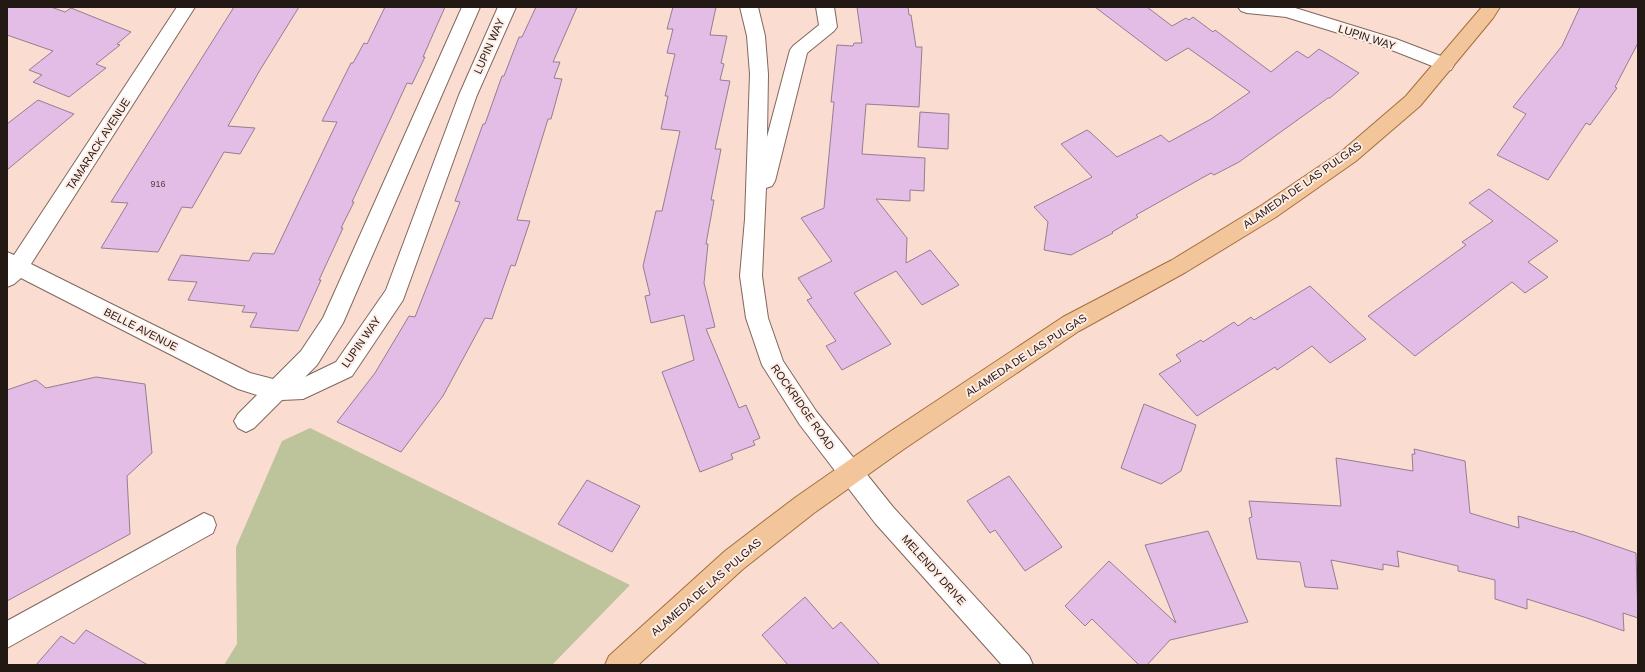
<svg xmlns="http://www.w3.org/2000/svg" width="1645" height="672" font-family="Helvetica,sans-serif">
  <rect width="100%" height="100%" fill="#fadcd0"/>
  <!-- green -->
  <path fill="#bdc49c" d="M310,428L630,585L552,665H224L237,644L236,547L282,441Z"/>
  <!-- building -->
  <path fill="#e3bde5" stroke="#927f93" d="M7,7H51L65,12L71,8L131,32L117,44L120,45L96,64L106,68L69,97L33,82L42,75L29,70L53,51L7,35Z
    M234,7H299L260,70L228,126L255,128L240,154L224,152L192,208L182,207L158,252L101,248L128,203L111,202Z
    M385,7H445L423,57H425L412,84L407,83L352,202H354L341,228H343L319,280H321L298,331L250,327L257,313L242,312L245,306L188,300L197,282L168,280L181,255L249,261L253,253L274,254L337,122L322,121L351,63H353L364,43L367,44Z
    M536,7H577L553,62H560L554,78L562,79L551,119H548L517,220L530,221L515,266L511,265L492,319L485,318L443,396L401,452L337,422L375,373L409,316L415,317L460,202L455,201L483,124H485L502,76H504L519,37H522Z
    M673,7H716L710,35L727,36L721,63L724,64L720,80L730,81L715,149H721L711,200H714L706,244H708L704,283L715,327L706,329L739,408L746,405L760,438L753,441L755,445L731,454L733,459L700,472L662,372L694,360L684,315L651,323L645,296L650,295L643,266L656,211H662L680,131L661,129L668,96H665L675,54L667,53L673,29H667Z
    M857,7H908L909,15H911L916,47H922L919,107L866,104L862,154L925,158L924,191L910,190V201L876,199L907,238L906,263L930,250L959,285L922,305L896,271L854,293L891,344L842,370L826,346L836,341L807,300L812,298L798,278L832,261L801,218L824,208L834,102H831L837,45L853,46L854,43H862Z
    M1095,7H1147L1172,26L1186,18L1189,20L1193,17L1213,32L1215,30L1271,72L1297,51L1308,58L1319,49L1359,73L1330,98H1328L1239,162L1214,175L1211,173L1136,215L1138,217L1112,232L1113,233L1071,255L1044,250L1048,222L1034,207L1092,177L1061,144L1087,130L1090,132L1117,157L1161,135L1169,142L1211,119L1250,92L1188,48L1166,61Z
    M1580,7H1638V43L1615,87L1617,88L1590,125L1586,123L1548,180L1497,155L1526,114L1513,107L1562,46Z
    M38,100L74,114L7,170V124Z
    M920,112L949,114L948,149L918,147Z
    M1489,189L1558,241L1528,262L1548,277L1525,293L1512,282L1415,356L1368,316L1466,245L1462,242L1493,221L1469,203Z
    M1310,286L1366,339L1330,363L1312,346L1277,370L1275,367L1197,416L1159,374L1181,361L1176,355L1201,340L1203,342L1234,322L1238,326L1251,317L1254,320Z
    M96,377L145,384L152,453L127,476L130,534L7,601V390L36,380L46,388Z
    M1144,404L1196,425L1181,471L1161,484L1121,468Z
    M1414,449L1465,461L1470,513L1519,528L1518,516L1572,532V531L1636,553L1638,618L1623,613L1624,631L1584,617L1527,599V609L1495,599V580L1458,571V566L1397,551L1399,567L1383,564V570L1331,560L1338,589L1305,587L1300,562L1257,559L1249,518L1252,517L1249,501L1341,506L1336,458L1413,471L1412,454H1415Z
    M1009,476L1062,547L1025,571L995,530L990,533L967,501Z
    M587,480L640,506L612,552L558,524Z
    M1208,531L1248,622L1170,640L1147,665H1139L1092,619L1085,626L1065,606L1109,561L1176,623L1145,545Z
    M805,597L833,629L841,622L880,665H788L762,635Z
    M86,630L148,665H36L61,636L74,644Z"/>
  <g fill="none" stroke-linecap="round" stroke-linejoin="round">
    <defs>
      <path id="minor" d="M177,7H195L31,264L250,373L273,379L301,351L323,318L462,7H480L343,323L317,365L305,377L336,362L386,290L459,95L498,7H516L477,95L403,300L352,376L303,399L282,400L254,428L246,432L238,428L234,421L238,414L257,395L238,389L21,278L14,284L7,287V252L14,255Z
        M740,7H758L765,36L768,74L767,137L790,50L793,46L819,25L816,7H834L837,27L834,31L807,53L775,181L772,186L766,188L762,276L768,318L783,361L816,411L893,507L1029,656L1033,665H1002L875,523L800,425L762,365L746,318L740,276L745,219L750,74L747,36Z
        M1238,7H1292L1396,39L1451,60L1454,65L1451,70L1445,71L1384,47L1286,17L1247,13L1241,11Z
        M204,513L213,517L216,525L213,533L7,648V621Z"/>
      <path id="major" d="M1482,7H1500L1493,18L1420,106L1356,161L1276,217L1186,272L1079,331L904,449L814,513L743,569L638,665H605L609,656L725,551L796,497L888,433L1063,317L1172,260L1262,205L1342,151L1406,96Z"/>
    </defs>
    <!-- minor casing -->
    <use href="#minor" stroke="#81675d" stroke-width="2"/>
    <!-- major casing -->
    <use href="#major" stroke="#a36f3f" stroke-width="2"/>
    <!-- minor -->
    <use href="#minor" fill="#fff" fill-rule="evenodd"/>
    <!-- major -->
    <use href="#major" fill="#f2c59a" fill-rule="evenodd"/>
  </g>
  <g text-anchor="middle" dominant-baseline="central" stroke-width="4" stroke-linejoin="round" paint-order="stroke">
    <!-- number labels -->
    <g font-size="9" fill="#524148">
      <text x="158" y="184">916</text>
    </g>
    <!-- street labels -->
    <g font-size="11" fill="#221814" stroke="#feece5">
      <text transform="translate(1367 37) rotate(18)">LUPIN WAY</text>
      <text transform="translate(489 46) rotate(-66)">LUPIN WAY</text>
      <text transform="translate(98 144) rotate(-57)">TAMARACK AVENUE</text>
      <text transform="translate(1302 185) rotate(-35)">ALAMEDA DE LAS PULGAS</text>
      <text transform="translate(141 329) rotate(27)">BELLE AVENUE</text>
      <text transform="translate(361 342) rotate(-55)">LUPIN WAY</text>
      <text transform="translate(1026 355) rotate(-33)">ALAMEDA DE LAS PULGAS</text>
      <text transform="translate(803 407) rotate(55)">ROCKRIDGE ROAD</text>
      <text transform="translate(934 570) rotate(48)">MELENDY DRIVE</text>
      <text transform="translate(706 587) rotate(-41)">ALAMEDA DE LAS PULGAS</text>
    </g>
  </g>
  <!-- border -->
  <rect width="1645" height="672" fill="none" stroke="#221814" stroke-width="16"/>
</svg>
